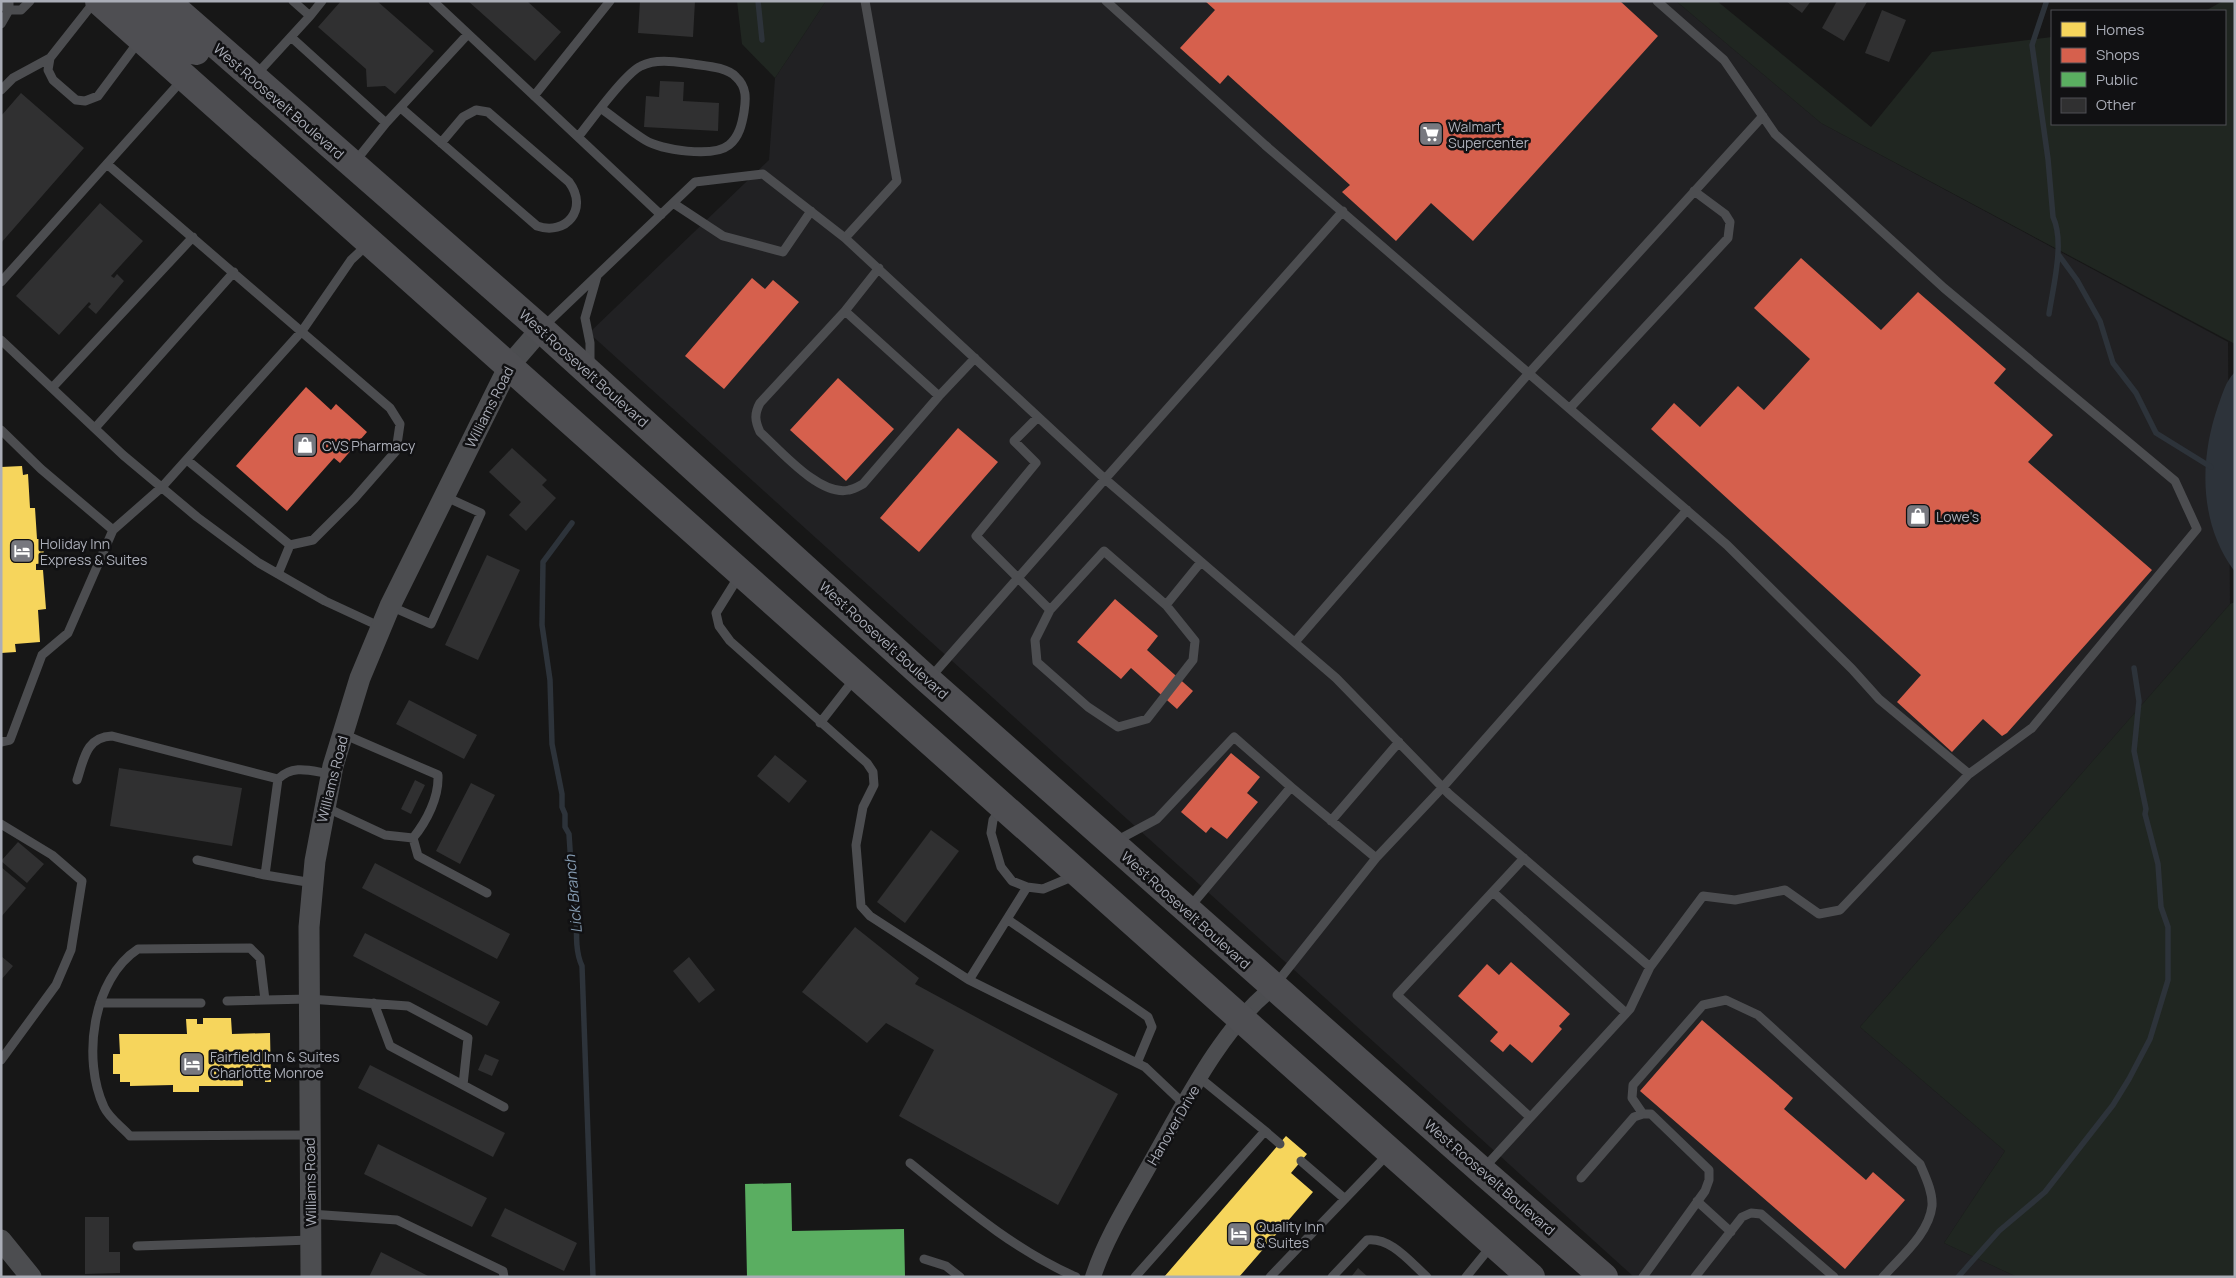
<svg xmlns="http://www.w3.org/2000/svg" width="2236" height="1278" font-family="Manrope,sans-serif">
  <rect width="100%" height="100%" fill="#171717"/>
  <!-- built -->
  <path fill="#212123" d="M826,1H1676L1821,123L2228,342L2230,604L1860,1027L2005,1151L1944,1243L2017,1277H1634L589,333L769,160L775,78Z"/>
  <!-- green -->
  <path fill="#202621" d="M737,1H826L775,78L742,44Z
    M1676,1H1717L1871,127L1932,52L2052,37V124H2225V11H2205L2223,1H2235V344L1821,123Z
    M2235,602V1277H2017L1944,1243L2005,1151L1860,1027L2230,604Z"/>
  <!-- water -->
  <path fill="#2d333a" d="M2235,372V572C2199,524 2199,461 2218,406C2223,393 2225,382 2235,372Z"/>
  <!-- homes -->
  <path fill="#f6d55c" d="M22,466L23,475L28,474L30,508H35L37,539H43L44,563L36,564V570H43L46,609L38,610L40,642L15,644L16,652L1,653V467Z
    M203,1018H231L232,1034L270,1033L271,1082H265V1075H243V1086H199V1092H173V1085L130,1086V1082H120V1074H113V1054H120L119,1034H187L186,1019H197V1024H203Z
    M1286,1136L1307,1154L1291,1173L1313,1192L1239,1277H1164Z"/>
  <!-- shops -->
  <path fill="#d6604d" d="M1205,1H1620L1658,36L1473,241L1431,203L1396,241L1342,192L1350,185L1228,75L1220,84L1180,48L1215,10Z
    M1801,258L1881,330L1918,292L2006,369L1994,383L2053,435L2028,462L2152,570L2007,733L2002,736L1983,719L1952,752L1897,702L1921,675L1651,429L1674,403L1700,427L1738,386L1764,410L1810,359L1754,308Z
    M752,278L765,289L773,280L799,302L724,389L685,356Z
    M838,378L894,429L846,481L790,430Z
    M306,387L331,410L336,404L367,432L340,463L334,458L287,511L236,466Z
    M958,428L998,462L919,552L880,518Z
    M1115,599L1158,636L1147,650L1193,691L1177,709L1131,668L1121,679L1077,642Z
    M1231,753L1260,777L1247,793L1258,802L1227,839L1211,827L1206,833L1181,812Z
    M1511,962L1570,1014L1559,1026L1562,1029L1532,1063L1510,1044L1503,1052L1490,1041L1498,1032L1458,996L1487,964L1499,975Z
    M1702,1020L1793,1098L1784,1109L1866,1180L1873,1172L1905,1200L1845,1269L1640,1091Z"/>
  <!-- public -->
  <path fill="#5aae61" d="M791,1183L792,1231L904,1229L905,1277H747L745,1184Z"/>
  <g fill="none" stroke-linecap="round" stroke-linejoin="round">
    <!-- stream -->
    <path stroke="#2d333a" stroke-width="5.5" d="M758,1L762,40
      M2046,3L2032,45L2048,159L2053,217C2065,242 2053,287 2049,314
      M2058,254L2077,280L2100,321L2113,363L2136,393L2156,433L2211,467
      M572,523L543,562L542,625L550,680L552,744L562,794V807L565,814V827L569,834L572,880C583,902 570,941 582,966L593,1277
      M1958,1277L1999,1231L2045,1192L2113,1105L2129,1079L2150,1039L2168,980V927L2161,907L2158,864L2145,814L2146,809L2134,751L2139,701L2134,668"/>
  </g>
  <!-- building -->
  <path fill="#303031" d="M341,1H377L434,51L395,94L385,86L367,87L366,69L318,27Z
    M468,1H527L561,32L535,61Z
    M640,1H695L693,37L638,33Z
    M1786,1H1811L1802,13Z
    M1837,1L1867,2L1844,41L1822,28Z
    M1882,10L1906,20L1889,62L1865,53Z
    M660,81L684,82L683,101L719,103L718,131L644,127L646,96L659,97Z
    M21,93L84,148L1,243V116Z
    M100,203L143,241L111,276L114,278L117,274L124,281L96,314L88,307L91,304L89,302L59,335L16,296Z
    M512,448L547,480L542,485L556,498L526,531L509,515L521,502L489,472Z
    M487,555L520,570L478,660L445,645Z
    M409,700L477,735L464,759L396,724Z
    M775,755L807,781L789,803L757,776Z
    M119,768L242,788L232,846L110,826Z
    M415,780L425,785L411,814L401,809Z
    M471,783L495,795L460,864L436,851Z
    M931,830L959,851L905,923L877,902Z
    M18,842L44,864L27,883L1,861Z
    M375,863L510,934L497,959L362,888Z
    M1,867L26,888L1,917Z
    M855,927L919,978L915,984L1118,1094L1058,1205L899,1116L934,1050L886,1023L867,1043L802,992Z
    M365,933L500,1002L487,1026L353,956Z
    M1,956L13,966L1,980Z
    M689,957L715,990L699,1003L673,971Z
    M485,1054L499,1060L492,1076L478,1070Z
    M370,1065L505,1133L493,1157L358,1088Z
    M378,1144L487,1198L472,1227L364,1174Z
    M505,1208L577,1243L564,1271L491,1236Z
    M85,1217H109V1252H120V1273L85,1274Z
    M381,1252L430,1277H369Z
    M1358,1268L1368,1277H1351Z"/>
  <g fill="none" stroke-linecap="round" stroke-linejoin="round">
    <!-- service -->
    <path stroke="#4c4d50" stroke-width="9" d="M9,1V10H21L30,1
      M95,1L50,58L48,70L53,80L76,100L85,101L98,96L139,41
      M433,1L661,215
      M1657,1L1724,60L1775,134L1944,288L2175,481L2197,529L2032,728L1969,774
      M1,4L9,10L1,24
      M310,16L322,1
      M291,37L386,123
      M255,76L310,16L293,1
      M1,90L13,78L50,58
      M534,96L610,1
      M401,108L537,226C566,236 589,209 569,182L488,112L476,110L463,117L441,143
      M578,137C591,121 625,73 641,66C657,58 677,62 693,64C706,66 727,67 736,77C747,87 746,99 744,112C742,124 739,137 729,145C713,158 661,150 645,140C630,131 616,119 602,109
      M354,163L386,123L468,34
      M107,164L390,408L400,424L396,451L354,499L313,540L290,545L278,574
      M673,203L723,236L783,252L811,211
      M845,238L1105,479L1343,211
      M879,268L845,311L939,396L975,358
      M1,282L183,79
      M845,311L760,403C754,414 755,421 760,432C780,450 820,497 849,490C854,489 859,486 863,484L939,396
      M543,327L695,182L763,174L845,238L897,181L865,1
      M1,340L123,455L197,517L259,563L325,601L381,627
      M590,366V343L585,318L597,276
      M52,388L193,237
      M1570,408L1728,238L1730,222L1725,214L1694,191
      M1038,417L1014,441L1036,463L976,536L1050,610L1104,551L1166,605L1201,562
      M95,428L234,272
      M1,430L41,469L113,530
      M187,460L290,545
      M739,576L716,613L719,626L730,641L867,763L873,772L874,785L863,807L856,845L861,906L870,916L969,980
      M390,606L431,624L481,513L444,496
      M1050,610L1035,640L1037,662L1088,707L1118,727L1147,719L1193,660L1195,641L1166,605
      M1295,642L1529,373L1763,116
      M930,678L1105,479L1336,678L1449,794L1650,967L1703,896L1735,900L1785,890L1819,914L1840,910L1969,774L1879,699L1852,669L1727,545L1265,145L1106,1
      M820,723L855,678
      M1,742L10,740L42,655L68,633L113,530L162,487L214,429L302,331L351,260L368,244
      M77,780C84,759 86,737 112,736L278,779
      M325,807L385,835L413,838C427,821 439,797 438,775L343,734
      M1001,808L993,820L991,833L1001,867L1012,881L1027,887L1043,889L1074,876
      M1331,821L1399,742
      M1,824L52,855L82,881L71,950L56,985L1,1060
      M413,838L418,856L487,893
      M1116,841L1157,819L1234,737L1291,787
      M1524,858L1397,995L1530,1117
      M197,860L265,875
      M313,883L265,875L278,779C294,764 310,771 331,774
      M1027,887L969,980L1145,1067L1184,1104
      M1493,892L1626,1013
      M1189,908L1291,787L1376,858L1443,787L1687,510
      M1007,919L1148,1017L1152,1027L1137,1063
      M1275,985L1376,858
      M227,1001L265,1000
      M100,1003H201
      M463,1085L504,1107
      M1643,1114L1632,1098L1633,1085L1703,1005L1726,1000L1758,1015L1920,1164C1925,1176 1933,1192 1932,1206C1929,1234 1900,1257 1883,1277
      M1265,1131L1280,1144
      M309,1135L130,1136C122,1127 109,1118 104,1107C82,1060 92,979 138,949L250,948L260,958L265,1000L309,999L408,1006L468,1038L463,1085L390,1046L374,1003
      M1301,1161L1345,1199
      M910,1163C962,1205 1014,1250 1076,1277
      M1484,1168L1630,1009L1650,967
      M1581,1178L1634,1117L1643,1114H1651L1709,1170V1180L1705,1191L1643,1277
      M1697,1201L1731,1232
      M310,1214L397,1220L503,1271L504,1277
      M137,1246L310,1240
      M924,1259L946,1266L960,1277
      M1135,1277L1265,1131L1200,1078
      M1270,1277L1389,1153
      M1332,1277L1367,1240C1391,1237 1410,1262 1427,1277
      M1466,1277L1492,1245
      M1695,1277L1742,1217L1751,1213L1761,1214L1834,1277"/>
    <!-- minor -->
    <path stroke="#4c4d50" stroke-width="16" d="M1093,1277C1106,1237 1130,1200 1150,1164C1182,1108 1222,1026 1274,987"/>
    <!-- tertiary -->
    <path stroke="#4c4d50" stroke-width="21" d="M1,1240L31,1277
      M311,1277L309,927L315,861L333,766L360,678L390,606L509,366L541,329"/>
    <!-- trunk -->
    <path stroke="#4e4e52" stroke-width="28" d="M99,1L1531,1277
      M134,1L196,51
      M166,1L541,329L928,680L1481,1170L1604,1277"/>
  </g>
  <!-- icons -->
  <defs>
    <symbol id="supermarket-square" viewBox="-11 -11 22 22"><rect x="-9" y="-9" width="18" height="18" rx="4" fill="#77787f" stroke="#111113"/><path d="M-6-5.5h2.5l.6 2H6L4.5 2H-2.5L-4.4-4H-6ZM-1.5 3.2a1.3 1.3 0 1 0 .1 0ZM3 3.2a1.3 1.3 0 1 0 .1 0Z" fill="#fff"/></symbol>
    <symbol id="shop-square" viewBox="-11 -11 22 22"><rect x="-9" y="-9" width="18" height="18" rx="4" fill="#77787f" stroke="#111113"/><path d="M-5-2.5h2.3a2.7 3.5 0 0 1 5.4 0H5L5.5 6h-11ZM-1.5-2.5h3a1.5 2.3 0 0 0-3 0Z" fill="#fff"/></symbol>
    <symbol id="hotel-square" viewBox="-11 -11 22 22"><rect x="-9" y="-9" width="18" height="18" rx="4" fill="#77787f" stroke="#111113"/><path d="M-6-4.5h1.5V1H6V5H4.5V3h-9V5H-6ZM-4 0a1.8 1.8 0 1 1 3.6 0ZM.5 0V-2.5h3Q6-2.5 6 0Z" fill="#fff"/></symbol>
  </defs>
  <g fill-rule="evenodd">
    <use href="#supermarket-square" x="1417" y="120" width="28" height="28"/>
    <use href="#shop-square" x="291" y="431" width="28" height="28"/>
    <use href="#shop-square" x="1904" y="502" width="28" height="28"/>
    <use href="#hotel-square" x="8" y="537" width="28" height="28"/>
    <use href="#hotel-square" x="178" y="1050" width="28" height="28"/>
    <use href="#hotel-square" x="1225" y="1220" width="28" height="28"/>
  </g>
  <g text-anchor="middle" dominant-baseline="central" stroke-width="5" stroke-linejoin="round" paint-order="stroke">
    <!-- street labels -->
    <g font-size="14" fill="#aaadb7" stroke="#111113">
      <text transform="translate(279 101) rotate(41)">West Roosevelt Boulevard</text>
      <text transform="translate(584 368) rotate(42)">West Roosevelt Boulevard</text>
      <text transform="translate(489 407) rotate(-63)">Williams Road</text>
      <text transform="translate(884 640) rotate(42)">West Roosevelt Boulevard</text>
      <text transform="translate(332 779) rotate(-76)">Williams Road</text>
      <text transform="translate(1186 910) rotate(42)">West Roosevelt Boulevard</text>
      <text transform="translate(1173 1125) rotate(-60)">Hanover Drive</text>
      <text transform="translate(1490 1177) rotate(41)">West Roosevelt Boulevard</text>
      <text transform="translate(310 1182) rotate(-91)">Williams Road</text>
    </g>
    <!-- poi labels -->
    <g font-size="14" fill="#aaadb7" stroke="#111113" text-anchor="start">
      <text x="1448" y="126">Walmart<tspan x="1448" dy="16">Supercenter</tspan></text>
      <text x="322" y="445">CVS Pharmacy</text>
      <text x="1936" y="516">Lowe's</text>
      <text x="40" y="543">Holiday Inn<tspan x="40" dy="16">Express &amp; Suites</tspan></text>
      <text x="210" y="1056">Fairfield Inn &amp; Suites<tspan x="210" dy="16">Charlotte Monroe</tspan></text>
      <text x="1256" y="1226">Quality Inn<tspan x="1256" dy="16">&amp; Suites</tspan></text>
    </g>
    <!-- water labels -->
    <g font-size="15" font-style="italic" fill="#8399af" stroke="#111113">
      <text transform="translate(573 894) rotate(-95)">Lick Branch</text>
    </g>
  </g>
  <!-- border -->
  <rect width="2236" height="1278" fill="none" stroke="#aaadb7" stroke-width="5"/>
  <!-- legend -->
  <rect x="2051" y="10" width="175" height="115" fill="#111113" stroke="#4e4f55"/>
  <rect x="2061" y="22" width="25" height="15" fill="#f6d55c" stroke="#4e4f55"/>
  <text x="2096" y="35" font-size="15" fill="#aaadb7">Homes</text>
  <rect x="2061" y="48" width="25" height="15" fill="#d6604d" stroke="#4e4f55"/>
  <text x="2096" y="60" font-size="15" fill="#aaadb7">Shops</text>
  <rect x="2061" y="72" width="25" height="15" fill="#5aae61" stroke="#4e4f55"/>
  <text x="2096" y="85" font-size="15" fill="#aaadb7">Public</text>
  <rect x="2061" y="98" width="25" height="15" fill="#303031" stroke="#4e4f55"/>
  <text x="2096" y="110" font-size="15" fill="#aaadb7">Other</text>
</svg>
